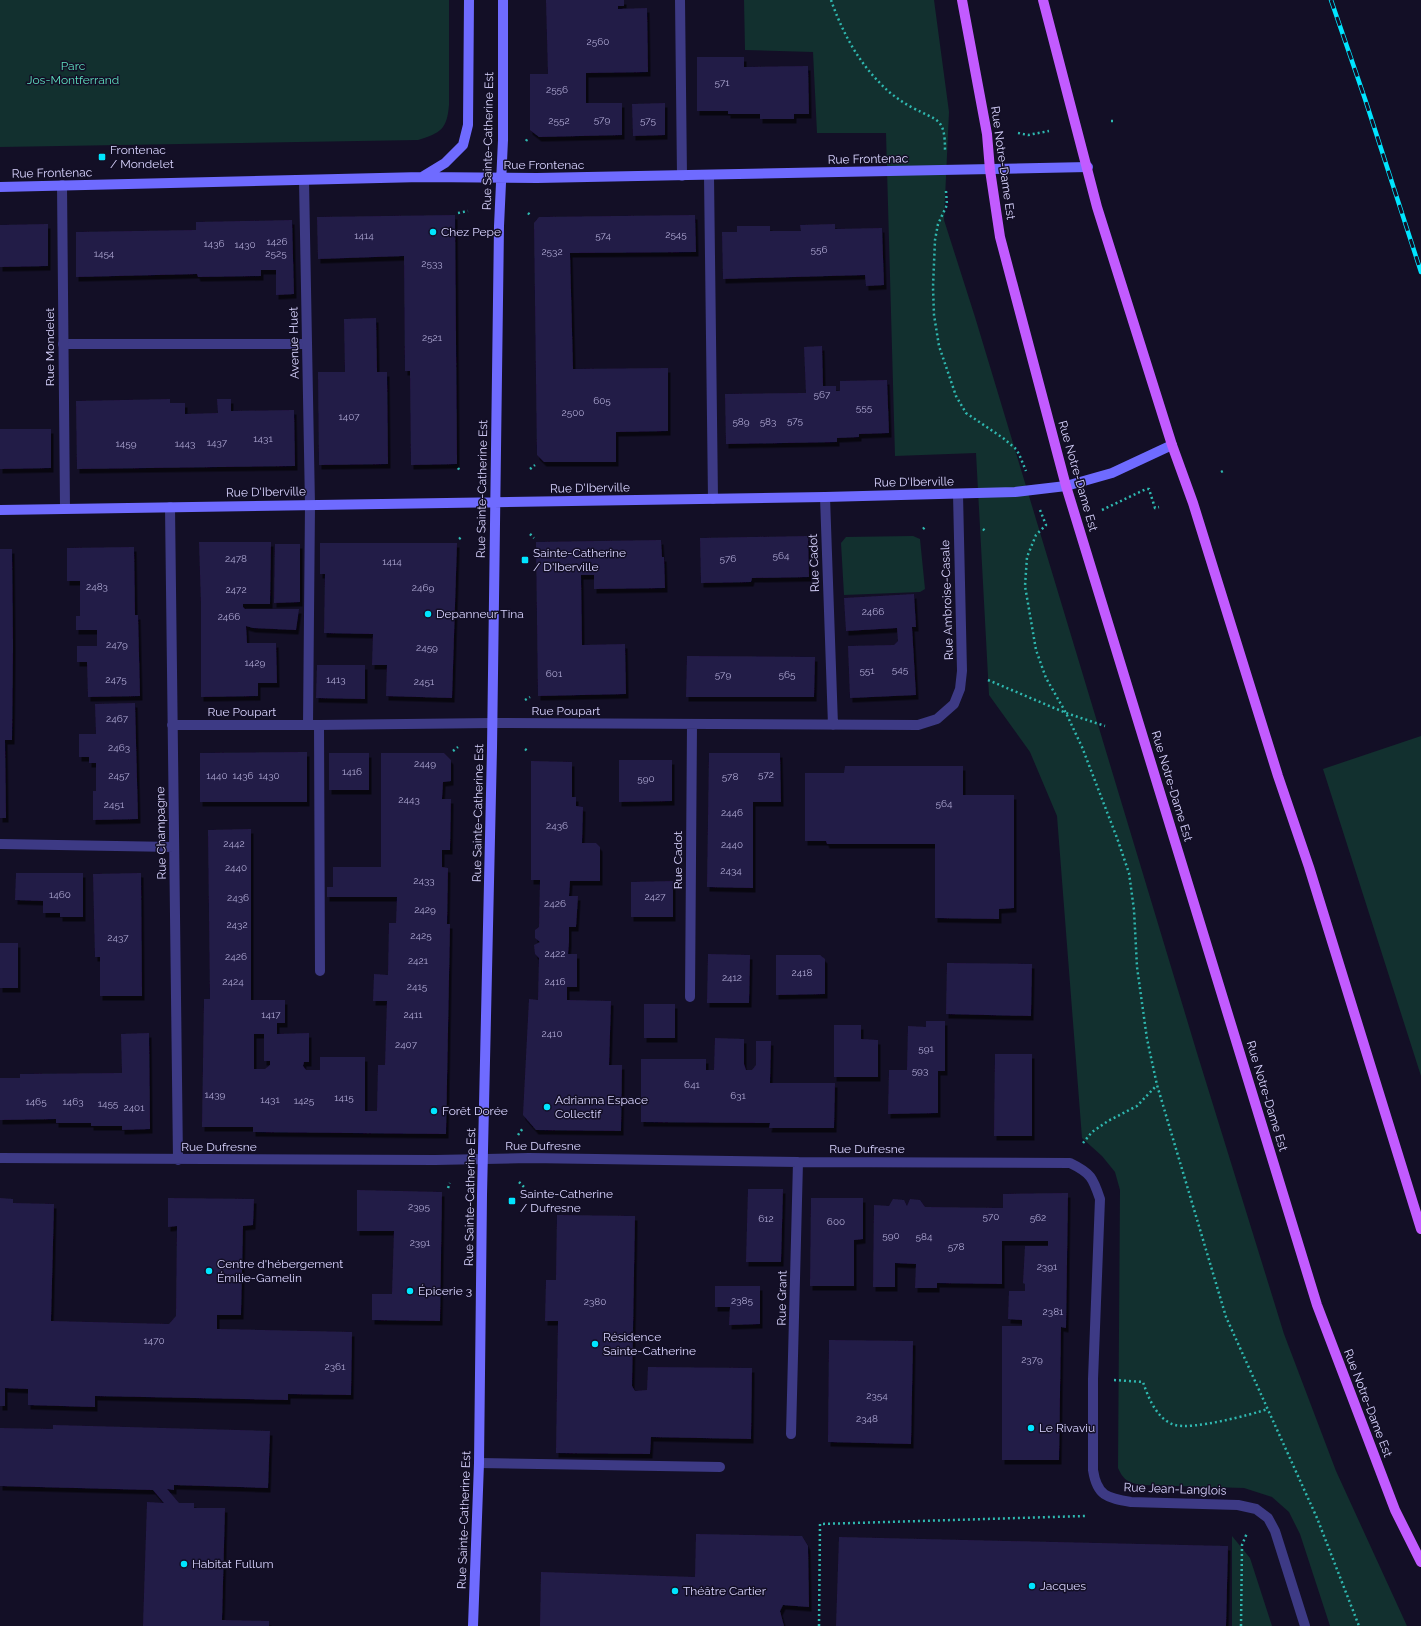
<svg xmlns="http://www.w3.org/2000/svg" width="1421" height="1626" font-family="Raleway,sans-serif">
  <defs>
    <filter id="shadow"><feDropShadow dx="2.5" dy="4.5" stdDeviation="0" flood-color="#0009"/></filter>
  </defs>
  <rect width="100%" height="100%" fill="#130f26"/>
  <!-- green -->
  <path fill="#12302f" d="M0,0H449V105C447,129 441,133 418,140L0,147Z
    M744,0H934L949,112L944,220L975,317L1197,1053L1284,1334L1336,1471L1407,1626H1330L1300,1534L1289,1512L1272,1497L1244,1488L1141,1485C1128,1482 1124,1481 1118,1468L1120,1190L1115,1172L1102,1156L1082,1138L1057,816L1030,752L989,695L976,453L895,456L886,133H817L813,52L745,50Z
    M913,536L920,539L925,589L920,592L844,595L841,543L846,537Z
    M1421,736V1076L1323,769Z
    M1232,1536L1250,1558L1272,1626H1232Z"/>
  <!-- building -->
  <path fill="#241b47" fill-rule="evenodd" filter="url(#shadow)" d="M546,0H624V6H618V9L647,8L648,72L586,73V103H622V135L539,137L530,130V74H548Z
    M697,57H744V67L808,66L809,114H794V119H760V114H728V111H697Z
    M665,103V135L633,136L632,104Z
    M455,215L457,464L411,465L410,371H405L404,256L318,259L317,217Z
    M695,215L696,252L570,253L573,369L668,368V431L616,432V462H544L537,455L534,223L539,217Z
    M292,220L294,294L276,295V270H261V276L198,277L197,274L76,277V232L196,230V222Z
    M48,224V266L0,267V225Z
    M835,224V229L882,228L884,285L866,286L865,275L723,279L722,232H737V226H770V231H801L800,225Z
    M376,318L377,372H387L388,464L319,465L318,372H345L344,319Z
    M822,346L823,386H836V391H840V381L887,380L889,433L859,434V437L837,438V442L726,444L725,394L806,393L804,347Z
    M170,399V403H185V414L218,413L217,399H231V411L294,410L295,466L77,469L76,401Z
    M0,429H51V468L0,469Z
    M808,536L809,577L752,578L751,582L701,583L700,538Z
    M661,540L662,557H664L665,588L594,589V575H581L582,645L625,644L626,694L538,696L536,542Z
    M199,542H271L270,604H243V607L245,609H299L296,630L253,628L246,626L247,643H276L277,683H258V696L201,697V604Z
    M320,543H457L452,698L386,696L387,665H372L373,634L324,633L325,574H320Z
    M275,544H300V602L274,603Z
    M134,547L135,615H138L140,696L88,697L87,662H77V646H97V630H76V616H80V581H67V548Z
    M0,549H12L13,646L12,740H5L6,818H0Z
    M914,594L916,627H912L916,695L850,698L848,646L894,645L898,641L897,628L846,631L844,598Z
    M687,656L815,657L814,697H686Z
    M317,665H365V699L316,698Z
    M135,703L138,819L93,820V791H96V763H89V757H79V734H96L95,704Z
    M307,752V802H200V753Z
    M329,753H369V790H329Z
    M381,753H444L451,760V781L443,782L442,799H451L450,850H442V867L448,868L447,924H450L446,1134L253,1132V1127H202L204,999H210L208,830L251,829V1000H285V1023H277V1034L309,1033V1062H304L303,1066L306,1070H320V1057H365V1111H377L378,1065H385L387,1001H373L374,974L388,975L389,923H396L397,897H327V887H333V867H381ZM254,1034H264V1061H270V1065L265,1069H254Z
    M709,753H780L781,802H753V888L707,887Z
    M619,760H672V801L619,802Z
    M531,761L572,762V797H576V806L583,807L582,843H596L600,847V881H570L569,896H578L576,927H569V942L568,954H577V987H567V1000L611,1001L609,1065H622L621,1131L536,1130L523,1115L529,999L538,1000L539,958L535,954L534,945L540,942L535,938V930L539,927L540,880H531Z
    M845,766H963V795H1014V908L999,909V919L935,918V844H827L826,841H805V773H844Z
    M16,873H83V917H60V913H43V901L15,900Z
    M141,873L142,996H100V957H95L93,874Z
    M673,881V917H631V882Z
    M0,943H18V988H0Z
    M708,954L750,955L749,1003H707Z
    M776,955H820L825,959V994L776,995Z
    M947,963L1032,964L1031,1016L946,1014Z
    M644,1004H675V1038H644Z
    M926,1021H945V1071H938V1113L888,1114L889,1070H907L908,1026L926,1027Z
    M834,1025H861V1039L878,1040V1077H834Z
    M149,1033L150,1129L122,1130V1126H91V1123H56V1119L0,1120V1078H20V1074L122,1073L121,1034Z
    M715,1038L744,1039V1064L746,1070H752L756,1065V1041H771L770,1083H835L834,1128H769L770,1123L641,1122V1059H706V1070H714Z
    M995,1054H1032V1136H994Z
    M748,1189H783L781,1262H746Z
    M357,1190L442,1192L440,1321L372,1320V1294H392L394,1231H357Z
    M1068,1193L1066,1328L1061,1327L1059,1460H1002V1326H1022V1320L1008,1319L1009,1291H1025V1284L1023,1283L1025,1246H1048V1241H1002V1284L937,1283V1288H915L916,1264L895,1263V1287H873L874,1205L889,1206L893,1199L904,1200L907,1206L910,1199L920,1200L925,1207L1003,1208V1194Z
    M0,1198L13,1199V1203L54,1204L51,1321L169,1324L176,1316L177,1226L168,1227V1198L254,1199L253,1225L243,1226L241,1315H217V1329L352,1332L351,1395L288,1394V1400L95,1396V1407L28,1405V1389L5,1388V1406H0Z
    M811,1198H863V1239L854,1240V1286H810Z
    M557,1215L635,1216L632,1386L635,1391L647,1390L648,1367L752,1368L751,1439L651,1437L650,1454L556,1453L558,1321H545L546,1280H556Z
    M715,1286H760V1324L729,1325L730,1307H715Z
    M829,1340L913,1341L911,1444L828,1442Z
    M53,1425L270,1431L268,1488L174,1485V1490L167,1489L179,1503H194V1508H225L222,1620L269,1621V1626H143L147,1502L164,1503L153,1490L0,1486V1428L53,1429Z
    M696,1534L802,1536L808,1546L809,1607L783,1605L780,1611L784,1626H540L541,1572L695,1577Z
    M839,1537L1228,1546L1226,1626H836Z"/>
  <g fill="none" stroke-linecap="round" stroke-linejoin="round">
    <!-- path -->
    <path stroke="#2fb8b0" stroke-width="2.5" stroke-dasharray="2 3" stroke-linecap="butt" d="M831,0C841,29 857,60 879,82C889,93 900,101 913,108C938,121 945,118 945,150
      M1111,121H1115
      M1018,133L1028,135L1049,131
      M526,141L528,138
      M946,191L947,205L938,224L935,240L933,287L934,315L939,346L956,396L966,413L1003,438L1016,449L1019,454L1026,471
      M458,213L468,211
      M528,213L531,216
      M458,468L460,471
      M530,469L535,465
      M1221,472L1225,470
      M1040,510L1046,525L1036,535L1027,557L1025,586L1036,650L1046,678L1066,713L1082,747L1117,838L1129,873L1134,910L1137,967L1147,1039L1157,1085L1226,1317L1317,1518L1359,1626
      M1102,510L1146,489H1149L1155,508L1159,507
      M923,529L926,526
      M983,529L986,532
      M530,534L534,538
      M459,539L463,536
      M988,680L1066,713L1105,726
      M525,700L530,697
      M525,749L529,752
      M453,751L458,747
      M518,1135L523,1128
      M1083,1143L1092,1132L1108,1121L1137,1106L1157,1085
      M519,1182L524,1187
      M448,1188L450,1183
      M1114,1380L1143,1382C1148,1397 1157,1420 1175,1425C1192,1430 1250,1415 1268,1409
      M819,1626L820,1524L1085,1516
      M1241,1626L1242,1545L1247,1533"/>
    <!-- lane -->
    <path stroke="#3d3a85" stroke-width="10" d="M680,0L682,176
      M709,176L713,499
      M63,344H307
      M308,725L310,505
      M319,725L320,971
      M479,1463L720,1467"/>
    <!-- street -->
    <path stroke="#3d3a85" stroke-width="10" d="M304,180L310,505
      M62,185L65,508
      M825,497L833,725
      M170,507L178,1160
      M172,725H319L492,723L918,725L937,719L954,704L960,689L962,671L958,494
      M0,844L174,847
      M690,997L692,724
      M0,1158L435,1160L529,1158L798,1162L1070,1163C1091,1173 1093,1178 1100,1199L1093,1379V1470C1097,1496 1107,1498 1131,1502L1238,1505L1256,1509L1268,1518L1275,1531L1305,1626
      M791,1434L798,1162"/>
    <!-- secondary -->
    <path stroke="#6f6bff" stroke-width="10" d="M422,177L445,163L463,145L468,125L469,0
      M0,187L422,177L537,178L1088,167
      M0,510L825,497L1015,492L1066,486L1112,473L1172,445
      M473,1626L479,1463L482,1195L492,748L499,226L503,140V0"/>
    <!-- primary -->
    <path stroke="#c25bff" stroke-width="10" d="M962,0L987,134L990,170L1000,237L1066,486L1317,1305L1395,1510L1421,1562
      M1043,0L1097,207L1172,445L1193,503L1278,776L1309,867L1421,1229"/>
    <defs>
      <path id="rail" d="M1331,0L1365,99L1421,272"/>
    </defs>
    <!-- rail casing -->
    <use href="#rail" stroke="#00e5ff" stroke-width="4.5"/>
    <!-- rail -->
    <use href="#rail" stroke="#130f26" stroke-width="3" stroke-dasharray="9" stroke-linecap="butt"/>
  </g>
  <!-- markers -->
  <g fill="#00e5ff" stroke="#130f26" stroke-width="1.5">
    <rect x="98" y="153" width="8" height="8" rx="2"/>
    <circle cx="433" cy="232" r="4"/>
    <rect x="521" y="556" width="8" height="8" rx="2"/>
    <circle cx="428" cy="614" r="4"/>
    <circle cx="547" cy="1107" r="4"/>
    <circle cx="434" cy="1111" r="4"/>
    <rect x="508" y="1197" width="8" height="8" rx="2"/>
    <circle cx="209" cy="1271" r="4"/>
    <circle cx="410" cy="1291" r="4"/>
    <circle cx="595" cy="1344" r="4"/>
    <circle cx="1031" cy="1428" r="4"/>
    <circle cx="184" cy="1564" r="4"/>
    <circle cx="1032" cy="1586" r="4"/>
    <circle cx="675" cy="1591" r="4"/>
  </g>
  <g text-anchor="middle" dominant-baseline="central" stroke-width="3" stroke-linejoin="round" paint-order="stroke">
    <!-- number labels -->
    <g font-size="10" fill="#aca6d1">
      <text x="598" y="41">2560</text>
      <text x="722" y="82">571</text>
      <text x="557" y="89">2556</text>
      <text x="602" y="119">579</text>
      <text x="559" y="120">2552</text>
      <text x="648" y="120">575</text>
      <text x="676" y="234">2545</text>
      <text x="364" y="235">1414</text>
      <text x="603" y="235">574</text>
      <text x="277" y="241">1426</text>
      <text x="214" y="243">1436</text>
      <text x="245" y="244">1430</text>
      <text x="819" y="249">556</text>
      <text x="552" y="251">2532</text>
      <text x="104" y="253">1454</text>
      <text x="276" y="253">2525</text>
      <text x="432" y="263">2533</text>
      <text x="432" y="337">2521</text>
      <text x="822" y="394">567</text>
      <text x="602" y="400">605</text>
      <text x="864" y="407">555</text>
      <text x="573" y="412">2500</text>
      <text x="349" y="416">1407</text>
      <text x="795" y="420">575</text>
      <text x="741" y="421">589</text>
      <text x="768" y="421">583</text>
      <text x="263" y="438">1431</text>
      <text x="217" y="442">1437</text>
      <text x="126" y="443">1459</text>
      <text x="185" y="443">1443</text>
      <text x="781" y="555">564</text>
      <text x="236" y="558">2478</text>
      <text x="728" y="558">576</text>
      <text x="392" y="561">1414</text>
      <text x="97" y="586">2483</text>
      <text x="423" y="587">2469</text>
      <text x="236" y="589">2472</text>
      <text x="873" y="611">2466</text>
      <text x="229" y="616">2466</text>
      <text x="117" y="644">2479</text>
      <text x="427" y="647">2459</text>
      <text x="255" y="662">1429</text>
      <text x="900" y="669">545</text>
      <text x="867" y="670">551</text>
      <text x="554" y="673">601</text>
      <text x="723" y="674">579</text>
      <text x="787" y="674">565</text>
      <text x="116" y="679">2475</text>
      <text x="336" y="679">1413</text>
      <text x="424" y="681">2451</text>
      <text x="117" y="718">2467</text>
      <text x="119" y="747">2463</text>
      <text x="425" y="763">2449</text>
      <text x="352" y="771">1416</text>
      <text x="766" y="774">572</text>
      <text x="119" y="775">2457</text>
      <text x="217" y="775">1440</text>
      <text x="243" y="775">1436</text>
      <text x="269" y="775">1430</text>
      <text x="730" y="776">578</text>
      <text x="646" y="778">590</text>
      <text x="409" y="799">2443</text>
      <text x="944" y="803">564</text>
      <text x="114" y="804">2451</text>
      <text x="732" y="812">2446</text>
      <text x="557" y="825">2436</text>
      <text x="234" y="843">2442</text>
      <text x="732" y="844">2440</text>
      <text x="236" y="867">2440</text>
      <text x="731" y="870">2434</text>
      <text x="424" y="880">2433</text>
      <text x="60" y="894">1460</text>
      <text x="655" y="896">2427</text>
      <text x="238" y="897">2436</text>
      <text x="555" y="903">2426</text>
      <text x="425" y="909">2429</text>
      <text x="237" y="924">2432</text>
      <text x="421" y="935">2425</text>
      <text x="118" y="937">2437</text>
      <text x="555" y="953">2422</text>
      <text x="236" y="956">2426</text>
      <text x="418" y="960">2421</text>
      <text x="802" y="972">2418</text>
      <text x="732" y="977">2412</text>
      <text x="233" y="981">2424</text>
      <text x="555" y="981">2416</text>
      <text x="417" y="986">2415</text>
      <text x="271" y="1014">1417</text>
      <text x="413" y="1014">2411</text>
      <text x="552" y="1033">2410</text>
      <text x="406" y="1044">2407</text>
      <text x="926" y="1048">591</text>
      <text x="920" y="1070">593</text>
      <text x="692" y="1084">641</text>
      <text x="215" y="1094">1439</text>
      <text x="738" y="1095">631</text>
      <text x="344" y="1097">1415</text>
      <text x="270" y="1099">1431</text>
      <text x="304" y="1100">1425</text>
      <text x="36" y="1101">1465</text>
      <text x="73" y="1101">1463</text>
      <text x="108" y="1103">1455</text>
      <text x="134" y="1107">2401</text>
      <text x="419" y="1206">2395</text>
      <text x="991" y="1216">570</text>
      <text x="1038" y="1217">562</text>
      <text x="766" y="1218">612</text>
      <text x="836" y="1221">600</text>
      <text x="891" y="1235">590</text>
      <text x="924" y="1236">584</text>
      <text x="420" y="1242">2391</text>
      <text x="956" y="1246">578</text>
      <text x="1047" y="1266">2391</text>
      <text x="742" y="1300">2385</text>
      <text x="595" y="1301">2380</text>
      <text x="1053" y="1311">2381</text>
      <text x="154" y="1340">1470</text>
      <text x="1032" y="1359">2379</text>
      <text x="335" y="1366">2361</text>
      <text x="877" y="1395">2354</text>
      <text x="867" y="1418">2348</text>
    </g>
    <!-- park labels -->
    <g font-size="12" fill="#5fe0c0" stroke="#130f26">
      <text x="73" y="66">Parc<tspan x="73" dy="14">Jos-Montferrand</tspan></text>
    </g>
    <!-- street labels -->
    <g font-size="12" fill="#d9d4ff" stroke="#130f26">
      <text transform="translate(488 141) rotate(-89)">Rue Sainte-Catherine Est</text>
      <text transform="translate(868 159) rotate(-1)">Rue Frontenac</text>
      <text transform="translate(1003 163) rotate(82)">Rue Notre-Dame Est</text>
      <text x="544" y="165">Rue Frontenac</text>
      <text transform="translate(52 173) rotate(-1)">Rue Frontenac</text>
      <text transform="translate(294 343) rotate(-91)">Avenue Huet</text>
      <text transform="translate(50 347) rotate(-90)">Rue Mondelet</text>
      <text transform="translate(1078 476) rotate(74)">Rue Notre-Dame Est</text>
      <text transform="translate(914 482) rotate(-1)">Rue D'Iberville</text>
      <text transform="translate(590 488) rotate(-1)">Rue D'Iberville</text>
      <text transform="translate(482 489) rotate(-89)">Rue Sainte-Catherine Est</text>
      <text transform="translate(266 492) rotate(-1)">Rue D'Iberville</text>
      <text transform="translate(814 563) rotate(-92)">Rue Cadot</text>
      <text transform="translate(947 600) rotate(-92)">Rue Ambroise-Casale</text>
      <text x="566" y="711">Rue Poupart</text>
      <text x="242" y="712">Rue Poupart</text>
      <text transform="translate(1172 786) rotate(73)">Rue Notre-Dame Est</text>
      <text transform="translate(478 813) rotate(-89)">Rue Sainte-Catherine Est</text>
      <text transform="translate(161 833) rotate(-91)">Rue Champagne</text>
      <text transform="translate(678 860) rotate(-90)">Rue Cadot</text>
      <text transform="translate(1267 1096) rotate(73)">Rue Notre-Dame Est</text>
      <text x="543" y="1146">Rue Dufresne</text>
      <text x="219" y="1147">Rue Dufresne</text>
      <text x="867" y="1149">Rue Dufresne</text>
      <text transform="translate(470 1197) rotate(-89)">Rue Sainte-Catherine Est</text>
      <text transform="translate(782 1298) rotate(-89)">Rue Grant</text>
      <text transform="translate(1368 1403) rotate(69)">Rue Notre-Dame Est</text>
      <text transform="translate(1175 1489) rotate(2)">Rue Jean-Langlois</text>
      <text transform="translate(464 1520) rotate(-88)">Rue Sainte-Catherine Est</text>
    </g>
    <!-- poi labels -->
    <g font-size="12" fill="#d9d4ff" stroke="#130f26" text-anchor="start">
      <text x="110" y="150">Frontenac<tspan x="110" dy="14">/ Mondelet</tspan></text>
      <text x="441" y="232">Chez Pepe</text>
      <text x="533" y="553">Sainte-Catherine<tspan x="533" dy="14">/ D'Iberville</tspan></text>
      <text x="436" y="614">Depanneur Tina</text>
      <text x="555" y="1100">Adrianna Espace<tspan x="555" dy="14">Collectif</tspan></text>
      <text x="442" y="1111">Forêt Dorée</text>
      <text x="520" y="1194">Sainte-Catherine<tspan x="520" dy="14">/ Dufresne</tspan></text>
      <text x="217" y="1264">Centre d'hébergement<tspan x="217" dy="14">Émilie-Gamelin</tspan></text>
      <text x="418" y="1291">Épicerie 3</text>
      <text x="603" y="1337">Résidence<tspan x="603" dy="14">Sainte-Catherine</tspan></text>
      <text x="1039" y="1428">Le Rivaviu</text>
      <text x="192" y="1564">Habitat Fullum</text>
      <text x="1040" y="1586">Jacques</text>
      <text x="683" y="1591">Théâtre Cartier</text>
    </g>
  </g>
</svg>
